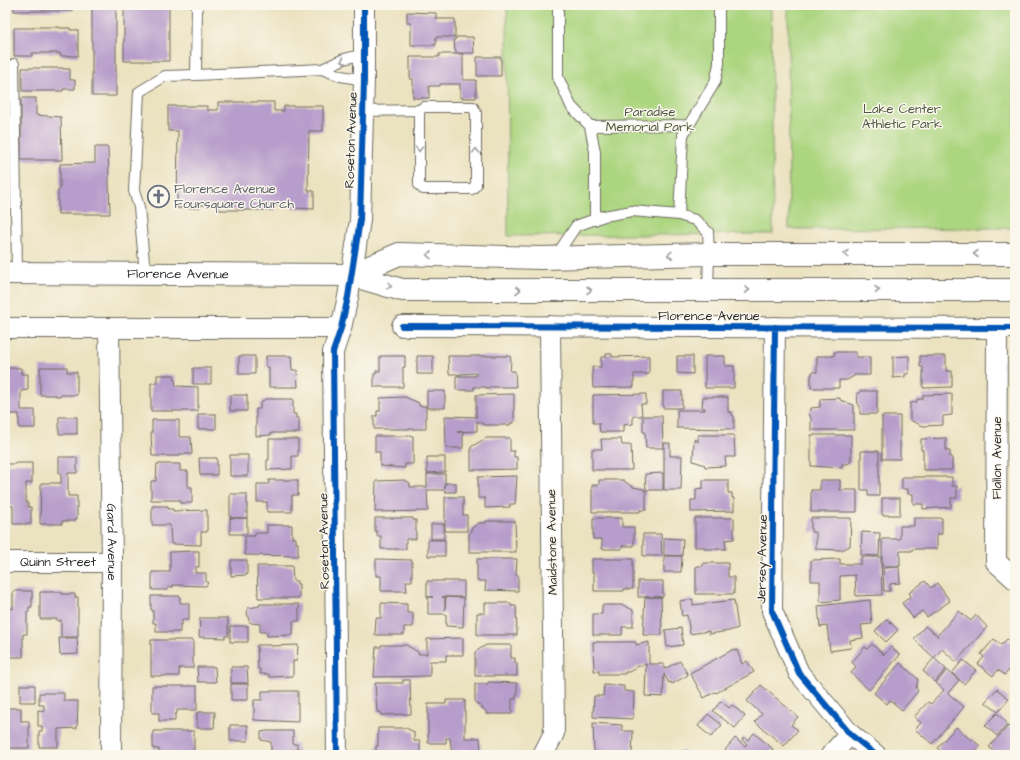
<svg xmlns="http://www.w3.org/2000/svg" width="1020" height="760" font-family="'Architects Daughter',sans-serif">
  <rect width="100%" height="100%" fill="#fbf7ec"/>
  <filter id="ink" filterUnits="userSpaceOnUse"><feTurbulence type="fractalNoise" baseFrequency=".025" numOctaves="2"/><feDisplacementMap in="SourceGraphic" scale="8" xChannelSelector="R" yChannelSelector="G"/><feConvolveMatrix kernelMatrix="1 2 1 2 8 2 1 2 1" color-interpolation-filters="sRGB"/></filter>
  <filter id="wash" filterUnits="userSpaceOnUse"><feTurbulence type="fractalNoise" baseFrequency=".012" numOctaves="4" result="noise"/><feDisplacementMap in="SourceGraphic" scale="16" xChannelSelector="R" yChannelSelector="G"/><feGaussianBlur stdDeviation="0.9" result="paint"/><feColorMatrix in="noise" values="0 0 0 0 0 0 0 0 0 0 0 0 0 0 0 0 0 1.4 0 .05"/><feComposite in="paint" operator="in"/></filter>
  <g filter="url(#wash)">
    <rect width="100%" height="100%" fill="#ebe2c0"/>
    <!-- green -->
    <path fill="#acd580" stroke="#6c8056" d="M507,5H771L773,234L508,236Z
      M788,5H1015V228L789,229Z"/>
    <g id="blocks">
      <!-- building -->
      <path fill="#b79dcb" d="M14,5H72V11H14Z
        M92,5H116V96H92Z
        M124,5H169V61H124Z
        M480,5H501V8H480Z
        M407,12L436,13V19H455V37H436V45H411V23H407Z
        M34,27H59V28H70V30H78V56H60V53H32V56H14V28H34Z
        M456,37H473L474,53H456V51H455L454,39H456Z
        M439,54H463V80H476V98H460V84H440V86H429V98H413V79H410V57H439Z
        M477,57H501V76H477Z
        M22,68H63V69H70V80H75V89H63V91H22Z
        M21,98H36V115L61,117L62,160H21Z
        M218,102H274V111H284V106H323V131H309L308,191H314V209L291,208V205H274V210H219V205H200V208H177L178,131H168V106H207V110H218Z
        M95,147H108L110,214H58V190H60V164L95,163Z
        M834,352H856V357H870V375H854V376L847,380H839V388H811V375H812V372H817V356H834Z
        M606,354H612V357L649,356V374H634V387L593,388L592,367H601V357H606Z
        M239,356H255V374H239Z
        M266,356H291L292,370H297L298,387H269V367H266Z
        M380,356H405V367H403V387H374V374H376V371H380Z
        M417,356H433V374H417Z
        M448,356H510L511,361L510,371H515L516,387H489V389H487V387H474V390H456V376H476V373L460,374V375H458V374H449Z
        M677,356H693V374L677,373Z
        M705,356H725V366H734V388H705Z
        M909,356V374H905V377L893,378V357Z
        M920,356H946V371H952V387L923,388V367H920Z
        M40,367H67V372H77V395H60V396H56V395H40Z
        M5,368H21V374H28V390L21,391V410H35V428H19V414H5Z
        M193,368H211V384H193Z
        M157,375H174L176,386L198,387V411H151V383H157Z
        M427,391H445V408H427Z
        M663,391H682V408H663Z
        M860,391H877V414H860V406H858L857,393H860Z
        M514,394V423H510V425H485L477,421V431L457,432H463V448H446L445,416L477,417L476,416V395Z
        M646,394V404H641L642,416H633V424L623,425V432H600L599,423H593V395Z
        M952,394V415L943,416V425L923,426L910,420V403L917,402V399H923V395Z
        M230,395H247V411H230Z
        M405,397L419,403V406H426V429H374V416H377V411H380V398Z
        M703,397H728V412H732V415L734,416V429L677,428V410H705V408H702Z
        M840,398V400L854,405V430H811V418L810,416L809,412L811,410V408L820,407V399Z
        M265,399H293V414H296V418H299V433H271V435L256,436V409H260V404Z
        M198,414H216V429H198Z
        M643,416H662L663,448H646L645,432H643Z
        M882,416H900V459H882Z
        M59,417H77V434H59Z
        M152,420H179V437H191L192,454H179V456H152L151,432H152Z
        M698,435H734L735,457H725L726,466L705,467V465L693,461L694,439L698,442Z
        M811,435H851V461L848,464H842V468L811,466Z
        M375,436H413V464H405V468L380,466V452H375Z
        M486,438H510V451H514V457H517V469L471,470V447Z
        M946,438V451H950V457H952V470H923V450H921V439Z
        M269,439H298V456H292V469L267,470V460H269Z
        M601,439H621L622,445H631L632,470H592V449H602Z
        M664,443H670V456H682L681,490H664Z
        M861,451H879V496H868V490H861Z
        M230,455H248V476H230Z
        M59,457H77V473H68V496H77V519H75V521H62V524H40L41,483H61V473H59Z
        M427,457H445V472L427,473Z
        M199,458H217V475H200Z
        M15,463H32V483H26V503H28V507H31V524H13V506L5,505V477H7V464H15Z
        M157,464H180V471H188V487H192V503H180V500H151V481H156Z
        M663,473V490H646L645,474Z
        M427,474H445V488V483H456V492H445V490H427L428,511L375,512L376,481L406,480V481L410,483V487H427Z
        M517,476L515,504H510V507L485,508V498H478V477Z
        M902,477H952V486H957V498H951V507L923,509V504H913V494H908V489H902Z
        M269,480H298V495H292V512H267V502H257V484H269Z
        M599,480H624V481L633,487L644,489V491H646V510H640V512H592V485H599Z
        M703,480H728V493H732V498H734V511L691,512V500H696V489L703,488Z
        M820,480H840V490H857V512H811V490H820Z
        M230,494H247V518H230Z
        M445,497H463V515H467V531H445Z
        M882,498H900V515H882Z
        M152,506H168V509H173V511L207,510V532H201V545L171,544L170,525H152Z
        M230,518H247V534H230Z
        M375,518H413V520H416V539H406V549H381V536H377V531H375Z
        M593,518H622V527H634V546H622V549H602V539H593Z
        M695,518H734V539L725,540L726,549H705V547H695Z
        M811,518H851L850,546L842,550L816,549V532H811Z
        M914,518H942V534H937V549H912V551H900V566H882V539H900V526H914Z
        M486,521H515L516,552H469V534L472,528L479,523H486Z
        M431,524H444V539H431Z
        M267,525H292V538H296V543H298V556L245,555V536H255V533H267Z
        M862,532L880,533L879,556L861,555Z
        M643,534H661L662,556H643Z
        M664,538L683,539L682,556L664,555Z
        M428,540H445V556H428Z
        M193,551H199V567H196L195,573H206V582H208L206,586L173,585V587H168V590H152V572H170V552Z
        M664,556H682L681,572H664Z
        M861,557H881L882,595L856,596L855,575L840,576V600L820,602V581H811V560L840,559V564H861Z
        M376,559L412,560V581H406L407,591H381V576H376Z
        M477,559H517L516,575H518V591L485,590L486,581H477Z
        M592,559H633V589H624V591H594V573H592Z
        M231,560H247V575L231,576Z
        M703,563H728V577H734V594H696V566H703Z
        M257,566H292L293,581H297V584H299V598H258Z
        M899,567L900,583L890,584V591H884L883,568Z
        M427,581H464V597H442H445V610L446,597L464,598L463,627L446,626V614H428V597H433H427Z
        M638,581H663V597H638Z
        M925,581L931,588L937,583L950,601L927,617L922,611L913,618L902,603L911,596L909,593Z
        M13,591H32V607H29V612H27V634H23V657H6L5,608L13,609Z
        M40,592H62V594H75V597H78V637H61V620H60V621H57V619H40Z
        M151,596H180V603H189V620H182V624H180V632H156V623H153V610H151Z
        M645,597H661L662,635H643Z
        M693,599V605L734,600L738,628L729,631L709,634V631L690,634L687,615L682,616L680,601Z
        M870,600L872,624L861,625L863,638L850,640L851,648L830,651L827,626L820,627L818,606Z
        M381,603L407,604V613H413V627H404V635H375L376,618H381Z
        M485,603H511V606H516L517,635H477V613H485Z
        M259,604H299V621H293V635L267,636V632H260V624L251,623L249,621L247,613L248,608L260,606Z
        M602,605H623L633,610V627H622V635H593V614H602Z
        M959,611L971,621L976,615L987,627L956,662L942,649L934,658L914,639L925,626L938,636H937Z
        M200,618H228V636H225V638L199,637Z
        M887,619L898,630L886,642L875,631Z
        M230,626H248V642H230Z
        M681,628L683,645L667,647L665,630Z
        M59,638H77L78,654L60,655Z
        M463,638V655H446V661H430V676L374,677L376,647H381V645H406L418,652V654H427V639Z
        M994,639L1001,645L1007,639L1015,645V663L1005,675L998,670L993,676L978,664L984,657L981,654Z
        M151,640H193V668H179V676H151Z
        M593,642H636V645L649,642V664H664V669L680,661L688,675L672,684L671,682L669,683L664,674L663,697L645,696L646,664L636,667V668L629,672H625V674H599V671H594Z
        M872,644L884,655L891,647L900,655L869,690L851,673L856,667L852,662L865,647L867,649Z
        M257,645H271V646L298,645L297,661H293V676L269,677V674H260V669H258Z
        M486,645H511V658H515V663H517V676H475V652Z
        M734,649L735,651L737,650L742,664L747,661L754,672L716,693L715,692L704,698L690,673Z
        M934,658L946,669L935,682L923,671Z
        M963,660L976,670L964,684L952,673Z
        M900,663L918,679L916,688L918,691L902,710L890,700L887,704L874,693Z
        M197,667H215L216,682H198Z
        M231,667H247L248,683H231Z
        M947,670L959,680L948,693L964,707L932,744L915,729L921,723L914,717L928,702L931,704L944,690L936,683Z
        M403,680H410L411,714L381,715V712H377L375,683H403Z
        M488,682L517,683V696H516V699H512V714H486V711L475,702V684H488Z
        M231,684H248V700H231Z
        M20,685H35V702H20Z
        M604,685L624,686V691L634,692L633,719L593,717L594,696H603Z
        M761,685L798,717L791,725L798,730L784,746L755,722L762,714L747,701Z
        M152,686H197V710H177V714H175V721H159V713H152Z
        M997,689L1009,699L998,712L985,702Z
        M262,691H298V722L254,720V700H262Z
        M39,693H64V701H78L77,728L58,729V747H39V731H42V726H38V710L44,711V705H39Z
        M446,700H465V738H480L481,755H452L450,738H446V743H428V704H446Z
        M721,701L729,708L732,705L745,716L735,728L713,711Z
        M5,708H21V721H29V748H5Z
        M197,712H215L214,728H197Z
        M997,713L1008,724L997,736L985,725Z
        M708,714L722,725L711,737L698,726Z
        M593,723L622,725V731H633L632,755H599V752H594Z
        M230,725H248V741H230Z
        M1008,726L1015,733V746H1014L1006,755H998L989,747Z
        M956,727L971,740L972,739L980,746L972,755H945L937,748Z
        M378,728H406L414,732V741H420V755H376V746H378Z
        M153,731H194V755H159V749H153Z
        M268,731H293V744H297V749H299V755H271V742L261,740V732Z
        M754,733L773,749L768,755H731L725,750L735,738L745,746L747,744L742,740L744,737L748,740Z
        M683,750L688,755H679Z
        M647,752L665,753V755H646Z"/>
    </g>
  </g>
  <g filter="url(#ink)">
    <use href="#blocks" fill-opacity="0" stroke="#6e6b5f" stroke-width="1"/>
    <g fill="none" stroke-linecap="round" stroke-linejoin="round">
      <defs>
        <path id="service" d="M558,5V77L571,106L590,126L595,152V220
          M14,64L17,273
          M322,69L341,76L364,80
          M196,75L322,69L344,59L364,54
          M363,111L419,110L424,107H473L476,113V185L472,189H423L419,185V110
          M590,126L689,125
          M679,215L683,135L715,82L719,64V5
          M553,253L560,250L576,226L604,216L632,211L679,215L695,220L708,232L709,254L708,290
          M145,273L139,207L134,191L139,92L165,76L196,75L197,5"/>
        <g id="minor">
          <path d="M402,326L1015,328"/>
          <path d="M775,327L772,611L799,673L850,734L876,755"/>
          <path d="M5,328H341"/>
          <path id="s1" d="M109,328L112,562L111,755"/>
          <path d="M997,328L996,562L1015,579"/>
          <path id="s2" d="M5,562H112"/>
          <path d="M337,755L333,352L341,328L348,297L360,220L364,80V5"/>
          <path d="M543,755L554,733L550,326"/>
          <path d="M831,755L850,734"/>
        </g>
        <g id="primary">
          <path id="s3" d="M5,273L351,275L402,290H1015"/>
          <path d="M351,275L399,254L541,258L709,254H1015"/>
        </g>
      </defs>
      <!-- service casing -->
      <use href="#service" stroke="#6e6b5f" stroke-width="12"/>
      <!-- minor casing -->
      <use href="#minor" stroke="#6e6b5f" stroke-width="22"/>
      <!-- primary casing -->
      <use href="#primary" stroke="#6e6b5f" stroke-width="24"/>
      <!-- service -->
      <use href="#service" stroke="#fff" stroke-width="10"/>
      <!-- minor -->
      <use href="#minor" stroke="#fff" stroke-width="20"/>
      <!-- primary -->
      <use href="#primary" stroke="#fff" stroke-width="22"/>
      <defs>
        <path id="cycleway" d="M402,326L1015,328
          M775,327L772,611L799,673L850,734L876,755
          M337,755L333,352L341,328L348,297L360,220L364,80V5"/>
      </defs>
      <!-- cycleway casing -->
      <use href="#cycleway" stroke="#fbf7ec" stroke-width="8"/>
      <!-- cycleway -->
      <use href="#cycleway" stroke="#0057b8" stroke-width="6"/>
    </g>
    <!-- one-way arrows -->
    <defs><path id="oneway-chevron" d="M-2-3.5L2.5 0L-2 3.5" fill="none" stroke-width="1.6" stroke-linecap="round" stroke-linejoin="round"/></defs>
    <g stroke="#a0a0a0">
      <use href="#oneway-chevron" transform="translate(343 61) rotate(160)"/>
      <use href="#oneway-chevron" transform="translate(419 149) rotate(90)"/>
      <use href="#oneway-chevron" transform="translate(476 151) rotate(-90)"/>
      <use href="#oneway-chevron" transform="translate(846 254) rotate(-180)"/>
      <use href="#oneway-chevron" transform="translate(976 254) rotate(180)"/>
      <use href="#oneway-chevron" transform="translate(429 255) rotate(-179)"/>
      <use href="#oneway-chevron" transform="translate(670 255) rotate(179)"/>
      <use href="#oneway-chevron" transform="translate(389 286) rotate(17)"/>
      <use href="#oneway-chevron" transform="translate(518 290)"/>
      <use href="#oneway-chevron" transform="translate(589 290)"/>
      <use href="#oneway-chevron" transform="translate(747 290)"/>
      <use href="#oneway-chevron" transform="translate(877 290)"/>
    </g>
  </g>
  <!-- icons -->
  <defs>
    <symbol id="church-ring" viewBox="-11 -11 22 22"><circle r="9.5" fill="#fbf7ec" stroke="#6b7280" stroke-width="1.5"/><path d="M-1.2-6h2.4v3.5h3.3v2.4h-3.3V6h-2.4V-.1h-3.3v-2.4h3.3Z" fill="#6b7280"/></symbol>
  </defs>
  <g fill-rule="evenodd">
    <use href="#church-ring" x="146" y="184" width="25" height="25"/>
  </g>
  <g text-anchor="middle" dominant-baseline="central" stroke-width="3" stroke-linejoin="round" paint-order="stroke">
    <!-- park labels -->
    <g font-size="13" fill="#4b5640" stroke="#fbf7ec">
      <text x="902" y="109">Lake Center<tspan x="902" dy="15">Athletic Park</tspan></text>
      <text x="650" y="112">Paradise<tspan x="650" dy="15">Memorial Park</tspan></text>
    </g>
    <!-- street labels -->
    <g font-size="13" fill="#2b2b2b" stroke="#fbf7ec">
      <text transform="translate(351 140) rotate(-88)">Roseton Avenue</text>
      <text stroke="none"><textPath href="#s3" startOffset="173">Florence Avenue</textPath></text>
      <text x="709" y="316">Florence Avenue</text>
      <text transform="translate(997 458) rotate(-90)">Flallon Avenue</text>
      <text stroke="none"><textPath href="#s1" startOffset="214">Gard Avenue</textPath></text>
      <text transform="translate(324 541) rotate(-91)">Roseton Avenue</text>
      <text transform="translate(552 542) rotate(-91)">Maidstone Avenue</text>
      <text transform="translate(762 559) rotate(-89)">Jersey Avenue</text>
      <text stroke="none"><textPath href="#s2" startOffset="53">Quinn Street</textPath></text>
    </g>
    <!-- worship labels -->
    <g font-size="13" fill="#5b616d" stroke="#fbf7ec" text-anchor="start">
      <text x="174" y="189">Florence Avenue<tspan x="174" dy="15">Foursquare Church</tspan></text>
    </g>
  </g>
  <!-- margin -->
  <rect width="1020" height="760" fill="none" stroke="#fbf7ec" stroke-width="20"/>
</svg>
